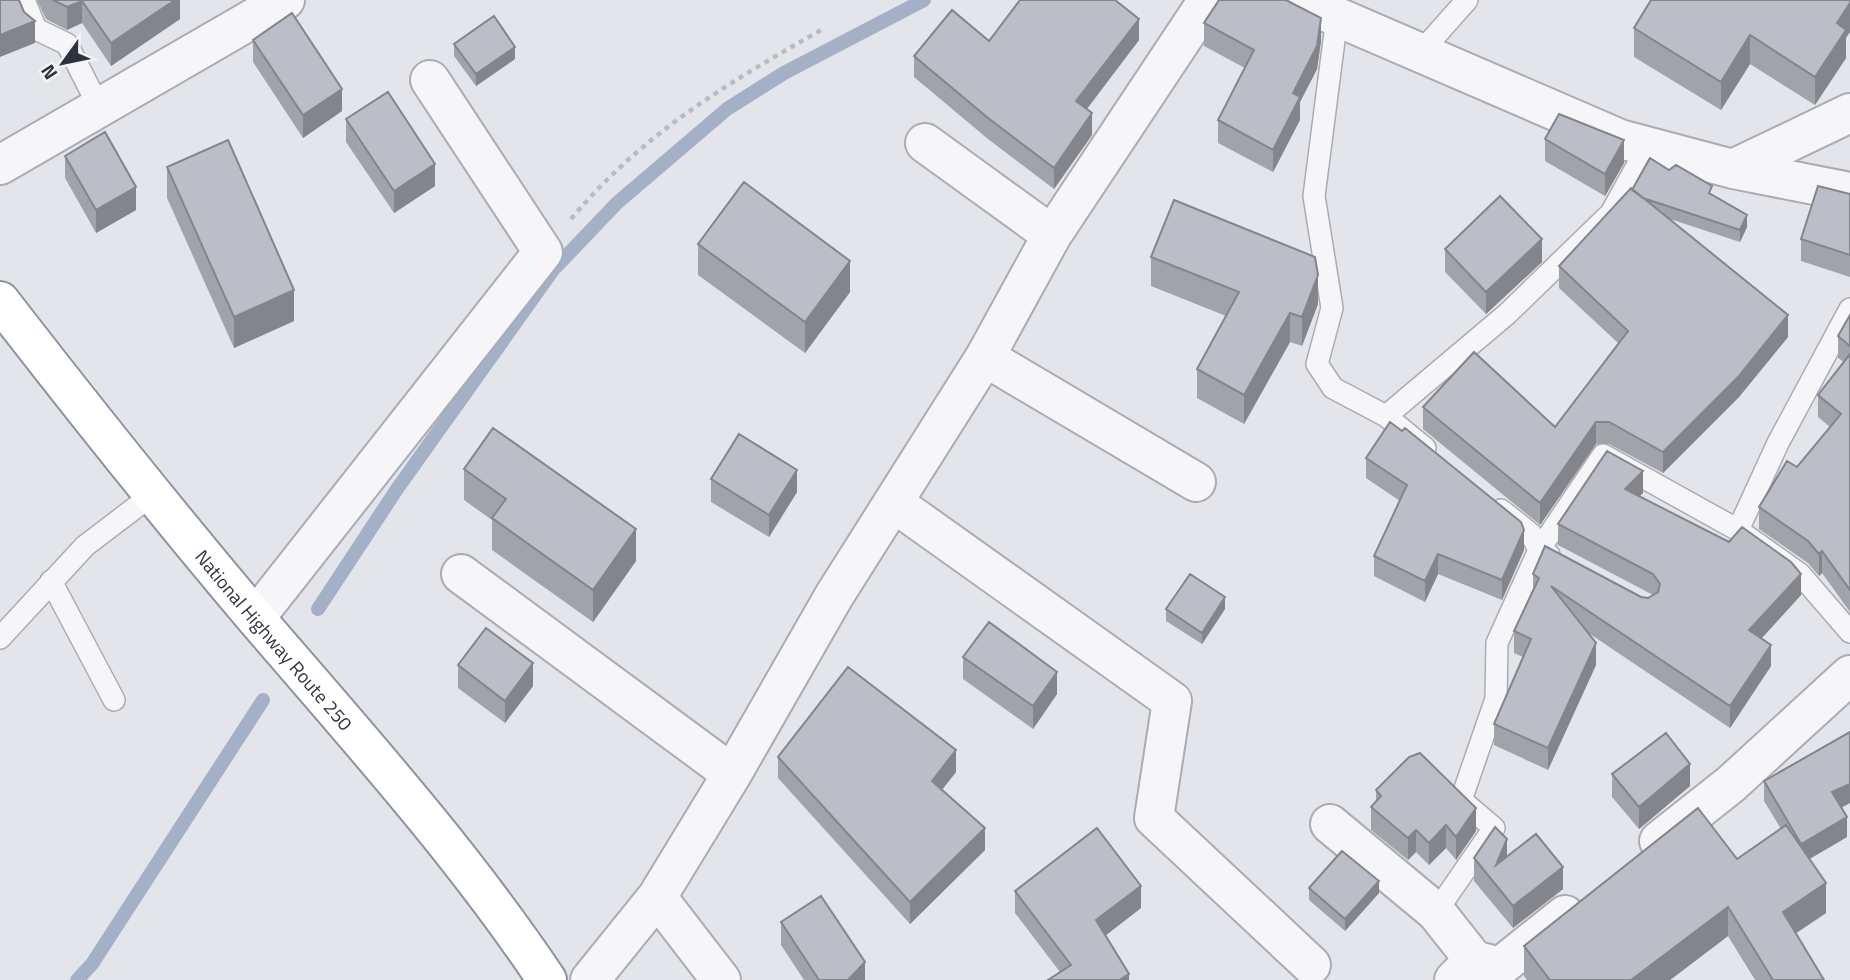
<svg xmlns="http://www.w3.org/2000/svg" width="1850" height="980" font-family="'Titillium Web',sans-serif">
  <rect width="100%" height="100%" fill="#e3e5ea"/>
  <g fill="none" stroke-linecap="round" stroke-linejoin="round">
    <!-- stream -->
    <path stroke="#a3b0c5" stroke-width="14" d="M318,609L397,489L553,270L617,203L727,109L784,73L924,0
      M77,980L92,964L263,700"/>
    <defs>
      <path id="service" d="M24,0L36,29L67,44L100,109
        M1337,17L1314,196L1332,308L1317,364L1333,388L1386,416L1425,448
        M1420,53L1467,0
        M1386,416L1507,314L1611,213L1648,146
        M1501,510L1531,534L1539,550L1603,455L1738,530L1800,574L1850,632
        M1738,530L1778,443L1850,309
        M51,581L114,700
        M0,638L85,546L152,495
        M1436,912L1494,828L1461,800L1496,699L1497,643L1539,550L1549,555"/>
      <path id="minor" d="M1298,0L1620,139L1733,169L1850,113
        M925,143L1052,235
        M0,165L285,0
        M1733,169L1850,192
        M985,357L1196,482
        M894,503L1172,701L1154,818L1311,965
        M461,574L732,774
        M256,617L543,252L430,80
        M1330,824L1436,912L1474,960L1476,980
        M1659,841L1731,784L1850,675
        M657,897L721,980
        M590,980L657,897L732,774L834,596L985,357L1052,235L1208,0
        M1454,980L1474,960L1500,967L1565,915"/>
      <g id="trunk">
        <path id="s1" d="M0,301C82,407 165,511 252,614C354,733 460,850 547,980"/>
      </g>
    </defs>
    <!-- service casing -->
    <use href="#service" stroke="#a9acb4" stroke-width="24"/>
    <!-- minor casing -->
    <use href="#minor" stroke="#a9acb4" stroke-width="42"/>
    <!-- trunk casing -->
    <use href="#trunk" stroke="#8c929f" stroke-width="42"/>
    <!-- path -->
    <path stroke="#babbc1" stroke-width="4.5" stroke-dasharray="5 5" stroke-linecap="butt" d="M571,219C642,134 726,84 821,30"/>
    <!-- service -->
    <use href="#service" stroke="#f6f6f8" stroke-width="21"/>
    <!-- minor -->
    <use href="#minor" stroke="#f6f6f8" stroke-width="38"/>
    <!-- trunk -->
    <use href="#trunk" stroke="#fff" stroke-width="38"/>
  </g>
  <!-- wall -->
  <path fill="#a1a3aa" d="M37,0H180V19L111,66L82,23L67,30L46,19Z
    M1204,23L1321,41L1317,69L1300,102V120L1273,172L1218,143V120L1245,68L1204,46Z
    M1634,28L1846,38V58L1815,105L1750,64L1721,110L1634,57Z
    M253,40L342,111L303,138L253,62Z
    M1139,40L1087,109L1092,135L1054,189L988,139L914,77V56Z
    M454,44L515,59L476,86L454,56Z
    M346,119L435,186L394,213L346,142Z
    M1545,139L1624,163L1605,196L1545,161Z
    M65,156L136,210L96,233L65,178Z
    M167,167L294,321L234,348L167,198Z
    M1632,190L1712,195L1747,227L1740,242L1667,218L1788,337L1739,397L1663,473L1609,444H1596L1540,525L1423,429V407L1555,427L1618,343L1559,288V266Z
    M1850,194V277L1801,261V239Z
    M698,244L850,292L805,353L698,275Z
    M1445,249L1542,262L1486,314L1445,272Z
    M1151,257L1318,304L1302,346L1290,342L1244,424L1197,398V369L1226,316L1151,286Z
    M1850,315V612L1822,573L1819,576L1808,563L1759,529V507L1797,467L1830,427L1818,417V395L1844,362L1838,358V336Z
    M1366,458L1524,550L1502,600L1438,574L1425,602L1374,576V556L1400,501L1366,478Z
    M464,469L636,561L593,622L492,550V520L464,500Z
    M711,479L797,492L769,537L711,502Z
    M1643,493L1639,497L1801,595L1762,638L1771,666L1730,728L1587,632L1596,665L1548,770L1494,745V724L1523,657L1514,653V631L1533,591V574L1648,598L1653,595L1558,545V524Z
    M1166,609H1225L1202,644L1166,621Z
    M963,657L1057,694L1033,729L963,679Z
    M458,665L533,686L505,723L458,688Z
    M1850,732V803L1841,808L1847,837L1809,859L1826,913L1796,933L1824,980H1755L1728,936L1670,980H1527L1524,976V946L1737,859L1781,829L1764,801V781Z
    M778,757L956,772L942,790L985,850L910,924L778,778Z
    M1612,774L1690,786L1639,829L1612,797Z
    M1376,790L1476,831L1456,860L1446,848L1429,865L1416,852L1408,860L1371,830V807L1376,802Z
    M1507,856L1563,889L1513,928L1474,881V858Z
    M1309,888L1379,893L1345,931L1309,900Z
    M1015,891L1141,908L1105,935L1129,980L1060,972L1015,913Z
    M781,922L865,980H804L781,945Z"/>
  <!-- shaded-wall -->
  <path fill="#83858b" d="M175,0H180V19L111,66V43Z
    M82,1V23L67,30V7Z
    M1850,3V32L1846,38V58L1815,105V77L1837,23Z
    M1321,18V41L1317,69L1300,102V120L1273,172V150Z
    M1139,19V40L1076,123V101Z
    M35,21V43L0,57V35Z
    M1750,35V64L1721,110V82Z
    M515,47V59L476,86V74Z
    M342,89V111L303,138V115Z
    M1092,113V135L1054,189V168Z
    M1624,140V163L1605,196V174Z
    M435,164V186L394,213V191Z
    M136,187V210L96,233V210Z
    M1747,215V227L1740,242V230Z
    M1542,239V262L1486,314V292Z
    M850,261V292L805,353V322Z
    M1318,275V304L1302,346V317Z
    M294,290V321L234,348V317Z
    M1290,313V342L1244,424V395Z
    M1788,315V337L1739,397L1663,473V452Z
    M1596,422V444L1540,525V503Z
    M797,470V492L769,537V515Z
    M1643,471V493L1625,511V489Z
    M636,529V561L593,622V590Z
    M1524,530V550L1502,600V580Z
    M1822,551V573L1819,576V554Z
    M1438,554V574L1425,602V581Z
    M1801,574V595L1749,652V630Z
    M1225,597V609L1202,644V633Z
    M1596,643V665L1548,770V748Z
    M1771,645V666L1730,728V706Z
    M533,663V686L505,723V701Z
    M1057,672V694L1033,729V706Z
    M956,750V772L932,802V781Z
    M1690,764V786L1639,829V807Z
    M1850,784V803L1832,812V792Z
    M1476,808V831L1456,860V837Z
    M1847,817V837L1801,864V844Z
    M1446,825V848L1429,865V843Z
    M985,828V850L910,924V902Z
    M1416,830V852L1408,860V838Z
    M1507,839V861L1496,865Z
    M1563,867V889L1513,928V906Z
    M1379,881V893L1345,931V919Z
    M1826,883V913L1783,942V912Z
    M1141,886V908L1096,943V920Z
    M1728,907V936L1670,980H1631Z
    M865,962V980H848Z
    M1129,974V980H1119Z"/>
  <!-- building -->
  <path fill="#bbbec6" stroke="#83858b" stroke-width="2" d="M0,0H19L24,12L35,21L0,35Z
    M53,0H175L111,43L82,1L67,7Z
    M1020,0H1115L1139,19L1076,101L1092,113L1054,168L988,118L914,56L952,10L989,41Z
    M1219,0H1286L1321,18L1317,46L1293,93L1300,97L1273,150L1218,120L1254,50L1204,23Z
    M1651,0H1850V3L1837,23L1846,30L1815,77L1750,35L1721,82L1634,28Z
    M292,13L342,89L303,115L253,40Z
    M494,16L515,47L476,74L454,44Z
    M388,92L435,164L394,191L346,119Z
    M1559,114L1624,140L1605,174L1545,139Z
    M105,132L136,187L96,210L65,156Z
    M228,140L294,290L234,317L167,167Z
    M1650,158L1669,170L1676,165L1712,186L1709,193L1747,215L1740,230L1643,198L1632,190Z
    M744,182L850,261L805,322L698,244Z
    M1818,186L1850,194V255L1801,239Z
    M1631,188L1788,315L1739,376L1663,452L1609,422H1596L1540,503L1423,407L1474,352L1555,427L1628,331L1559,266Z
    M1500,196L1542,239L1486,292L1445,249Z
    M1174,200L1315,257L1318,275L1302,317L1290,313L1244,395L1197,369L1239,292L1151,257Z
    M1850,315V346L1838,336Z
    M1850,354V590L1822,551L1819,554L1808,541L1759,507L1787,461L1797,467L1841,414L1818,395Z
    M1390,422L1402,431L1405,428L1521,522L1524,530L1502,580L1438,554L1425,581L1374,556L1407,485L1366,458Z
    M493,428L636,529L593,590L492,518L506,499L464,469Z
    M739,434L797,470L769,515L711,479Z
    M1607,451L1643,471L1625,489L1729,542L1742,527L1791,562L1801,574L1749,630L1771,645L1730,706L1551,586L1596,643L1548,748L1494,724L1531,639L1514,631L1539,578L1533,574L1545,546L1641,597L1648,598L1658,592L1660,584L1653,574L1558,524Z
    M1190,574L1225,597L1202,633L1166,609Z
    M989,622L1057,672L1033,706L963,657Z
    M486,628L533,663L505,701L458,665Z
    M848,667L956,750L932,781L985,828L910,902L778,757Z
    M1850,732V784L1832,792L1847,817L1801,844L1764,781Z
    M1666,733L1690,764L1639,807L1612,774Z
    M1420,753L1476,808L1456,837L1446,825L1429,843L1416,830L1408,838L1371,807L1381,796L1376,790L1409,757Z
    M1698,808L1737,859L1786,825L1826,883L1783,912L1824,980H1773L1728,907L1631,980H1550L1524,946Z
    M1495,827L1507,839L1496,865L1536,834L1563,867L1513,906L1474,858Z
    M1097,828L1141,886L1096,920L1129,974L1119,980H1048L1071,965L1015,891Z
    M1342,851L1379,881L1345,919L1309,888Z
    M821,896L865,962L848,980H819L781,922Z"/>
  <g text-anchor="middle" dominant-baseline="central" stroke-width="6" stroke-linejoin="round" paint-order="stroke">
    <!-- street labels -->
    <g font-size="19" fill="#2d3240" stroke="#f3f4f7">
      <text stroke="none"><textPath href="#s1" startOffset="436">National Highway Route 250</textPath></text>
    </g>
  </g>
  <!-- north arrow -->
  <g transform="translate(63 63) rotate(237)" stroke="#f3f4f7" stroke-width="5" paint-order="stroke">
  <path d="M0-5L12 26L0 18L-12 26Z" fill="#2d3240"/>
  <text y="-10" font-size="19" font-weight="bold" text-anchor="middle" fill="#2d3240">N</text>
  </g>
</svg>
